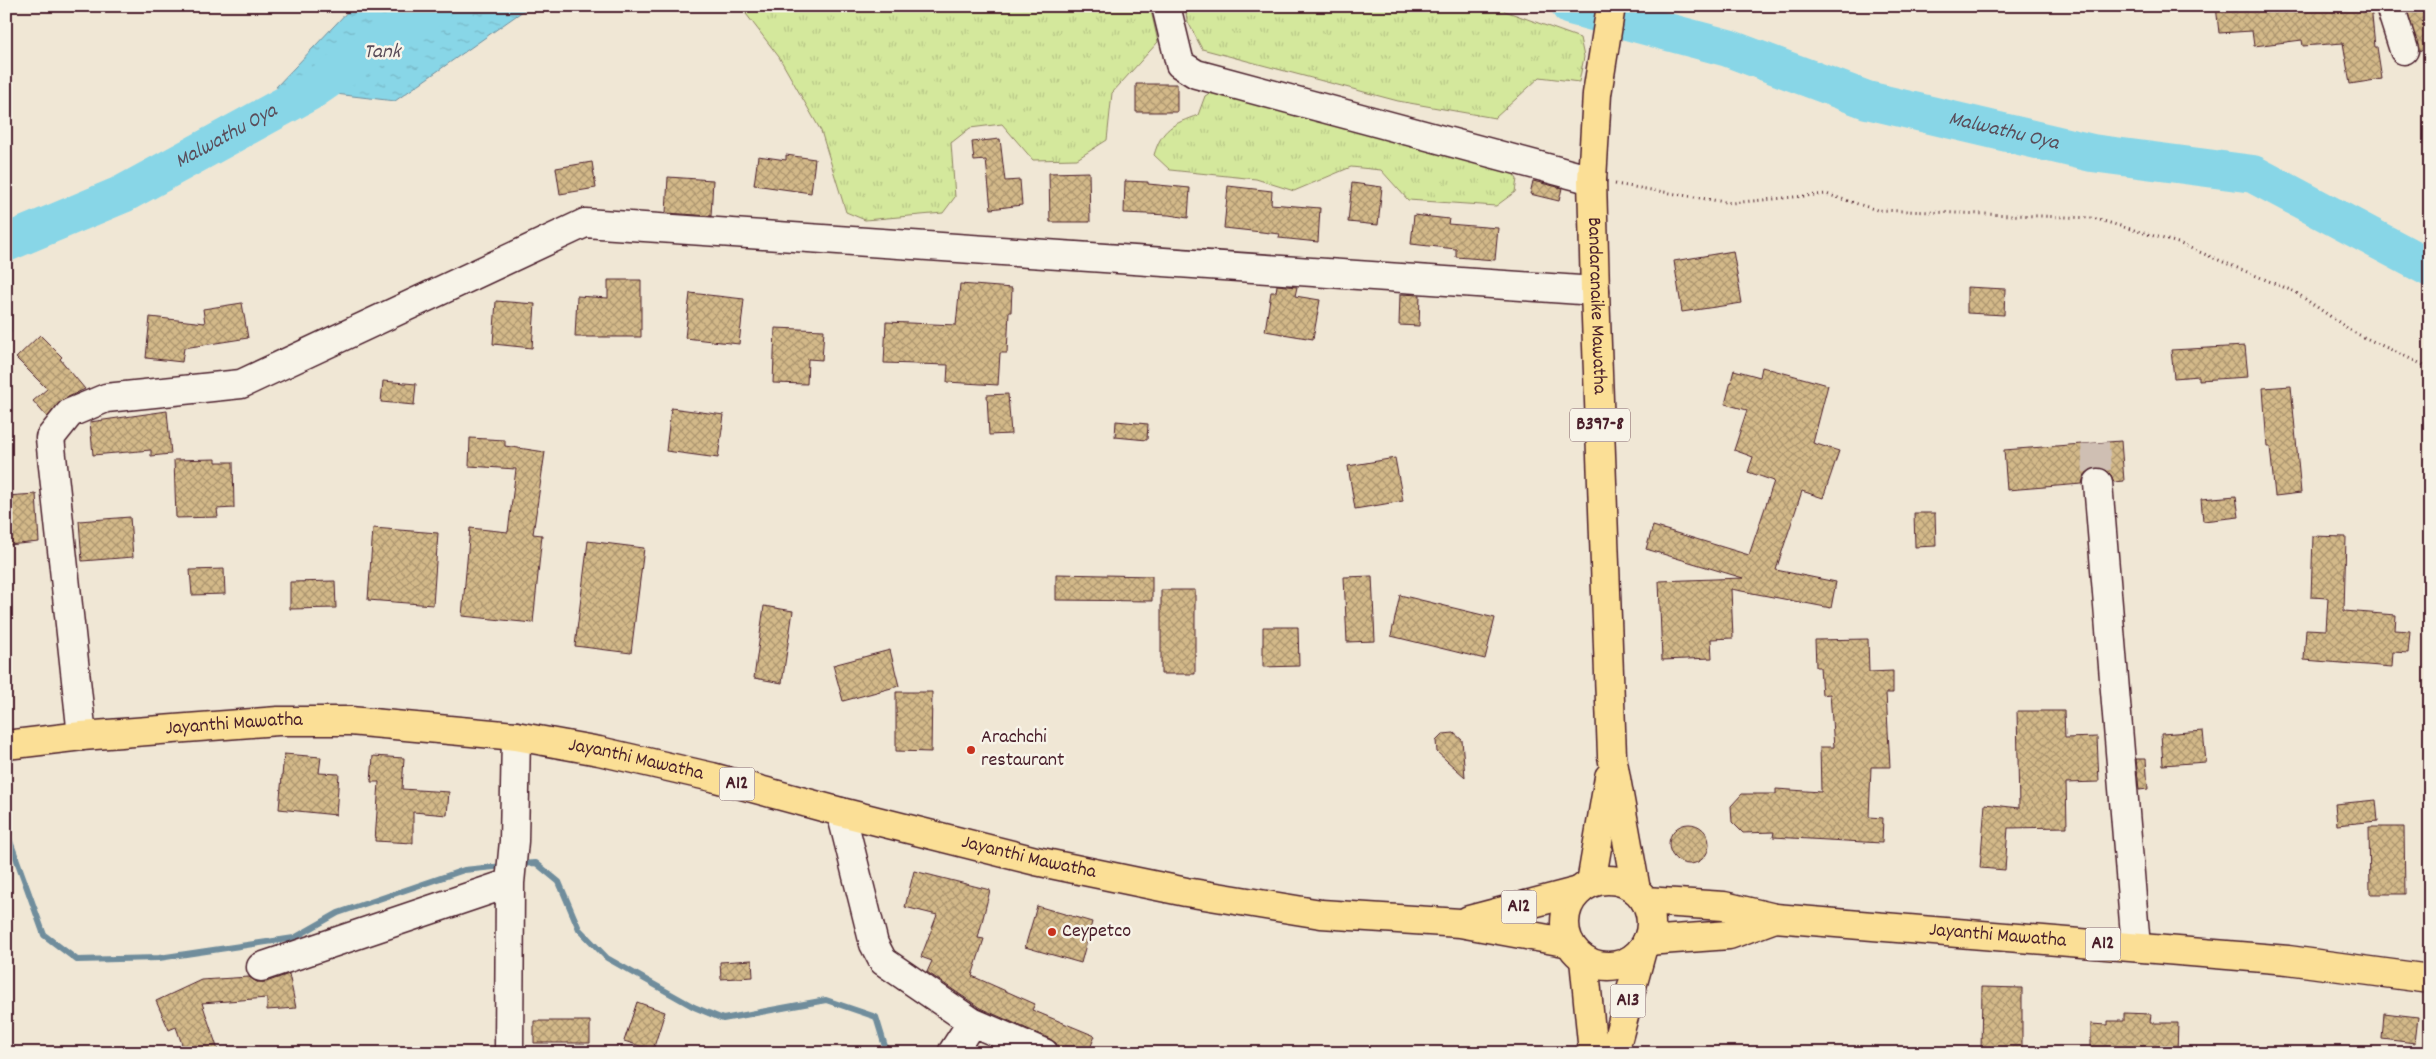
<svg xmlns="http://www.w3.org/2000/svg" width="2436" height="1059" font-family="Dekko,sans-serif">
  <defs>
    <pattern id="grass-tufts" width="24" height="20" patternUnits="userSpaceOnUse" patternTransform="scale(1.25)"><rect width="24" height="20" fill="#d4e89c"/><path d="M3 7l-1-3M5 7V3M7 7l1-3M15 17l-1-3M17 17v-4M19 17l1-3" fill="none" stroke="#b8c787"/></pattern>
    <pattern id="water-ripples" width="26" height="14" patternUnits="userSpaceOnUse" patternTransform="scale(1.25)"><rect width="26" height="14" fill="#88d6e7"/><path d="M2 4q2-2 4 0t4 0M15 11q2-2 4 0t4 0" fill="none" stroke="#77b7c6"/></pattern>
    <pattern id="building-cross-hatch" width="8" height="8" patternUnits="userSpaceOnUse" patternTransform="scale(1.25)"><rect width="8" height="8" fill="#d3b989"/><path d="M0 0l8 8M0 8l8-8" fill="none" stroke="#ad9670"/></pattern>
  </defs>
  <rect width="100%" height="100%" fill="#f0e7d5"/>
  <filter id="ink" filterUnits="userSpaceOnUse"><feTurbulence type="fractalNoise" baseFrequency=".02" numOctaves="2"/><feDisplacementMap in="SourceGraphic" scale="10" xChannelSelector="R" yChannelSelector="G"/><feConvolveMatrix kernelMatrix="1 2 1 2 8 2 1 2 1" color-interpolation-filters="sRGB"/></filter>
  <g filter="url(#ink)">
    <!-- grass -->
    <path fill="url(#grass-tufts)" stroke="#8f8464" d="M740,6H1150L1158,42L1112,93L1107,140L1077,159L1033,160L1002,124L970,128L951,143L955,197L943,213L865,220L846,212L821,131L779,57Z
      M1185,6H1500L1505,11L1580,38L1584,57L1579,82L1540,77L1495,118L1398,101L1202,49L1187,20Z
      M1221,86L1508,167L1517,179L1515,192L1496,206L1408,200L1381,170L1351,167L1294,191L1256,179L1170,170L1154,155C1162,128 1173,124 1198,115L1205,96Z"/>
    <!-- water -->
    <path fill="url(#water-ripples)" stroke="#6f8d9c" d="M353,6H530L395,101L276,87Z"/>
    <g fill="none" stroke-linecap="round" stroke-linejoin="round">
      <!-- stream -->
      <path stroke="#6f8d9c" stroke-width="6" d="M6,343L9,329L8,243
        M6,830L44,935L77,960L159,958L294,938L338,913L464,870L504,866
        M519,864L536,863L559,882L579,929L607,958L694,1007L723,1019L826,1000L876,1017L887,1053"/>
      <!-- river -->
      <g stroke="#88d6e7" stroke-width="38">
        <path id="s1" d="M1570,6L1728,48L1867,100L2092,153L2253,174L2430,268"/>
        <path id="s2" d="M6,243L123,194L311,91L434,6"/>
      </g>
    </g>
    <!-- building -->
    <path fill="url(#building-cross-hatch)" stroke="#4a1f2b" d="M2216,6H2237V8L2371,6L2375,47H2377L2382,79L2350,84L2343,43L2303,46L2302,40L2254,46L2252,31L2219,33Z
      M2406,6H2430V47L2419,52Z
      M1136,84H1177V112H1136Z
      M1000,139L1005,181L1020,180L1022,205L991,209L986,160L974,161L972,142Z
      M786,155L815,159L811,193L754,185L758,156L786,160Z
      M592,162L596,188L560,194L556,168Z
      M1089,172L1090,222H1050L1049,173Z
      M668,177L713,180L711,216L666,213Z
      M1125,181L1148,182V184L1190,188L1188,218L1169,215L1124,213Z
      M1533,181L1562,188L1559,201L1530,194Z
      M1352,183L1382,187L1378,225L1348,222Z
      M1228,186L1272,191L1271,204L1320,208L1318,242L1279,238L1280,234L1224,228Z
      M1414,215L1449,219L1448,224L1498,228L1495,260L1456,257V249L1411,244Z
      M1733,251L1742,303L1682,312L1674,261Z
      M608,280H641V337H575L577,296L608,298Z
      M960,284L1012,288L1011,312H1009L1007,353H1000L998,385L947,382L948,365L884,363L886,322L956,325Z
      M1277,285L1297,287L1295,296L1320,300L1313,339L1265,331L1271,292H1276Z
      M1967,287L2005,289L2004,315L1967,313Z
      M690,293L744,299L739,344L685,338Z
      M1400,294L1420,295L1419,326L1399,325Z
      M496,301L535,304L532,348L493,344Z
      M242,303L248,338L184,348L182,362L146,358L150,317L205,323L203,309Z
      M775,328L824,330L822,360L808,359L807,384L773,383Z
      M40,335L62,357L60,359L85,389L64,399L47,417L33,401L47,389L16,358Z
      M2245,346L2248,377L2199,380V376L2174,378L2171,350Z
      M1762,367L1828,385L1813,443L1839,451L1823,498L1802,491L1776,570L1836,582L1831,608L1731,589L1733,638L1711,639L1712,658L1662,660L1659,581L1743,578L1646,549L1653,526L1749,555L1774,481L1748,472L1753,457L1734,450L1747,410L1725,404L1734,370L1760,377Z
      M383,381L416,384L414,405L381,402Z
      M2291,386L2301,493L2275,496L2270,447H2267L2263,388Z
      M1008,394L1011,434L989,435L987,395Z
      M671,408L724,415L718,458L666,451Z
      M167,411L171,454L151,456V450L93,455L90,422Z
      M1116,421L1148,424L1147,440L1115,437Z
      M470,438L505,440V446L545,452L533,534L542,535L533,623L462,616L470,528L508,532L516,469L469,466Z
      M2121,441L2124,481L2114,482L2111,475L2105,469L2096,468L2089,470L2084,476L2082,484L2007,490L2004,450Z
      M1395,458L1403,501L1355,509L1348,466Z
      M216,459V462H233L234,508L217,509L218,517L176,518L174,460Z
      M36,494L39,542L8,545L6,496Z
      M2236,496L2239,517L2203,521L2201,499Z
      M1914,513H1935L1936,546L1915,547Z
      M130,517L133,557L82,561L79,521Z
      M373,528L438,533L433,605L368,600Z
      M2313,536L2346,537L2344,611L2396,615L2395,630L2410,631L2408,653L2393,652L2392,667L2304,660L2306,629L2326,630L2328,598L2311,597Z
      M588,541L644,548L631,653L575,646Z
      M224,569L225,594L192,595L190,570Z
      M1056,574L1152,576V601L1056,600Z
      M1372,576L1375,641L1347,642L1344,577Z
      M335,581L336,608L290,609V582Z
      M1161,590H1195V674H1161Z
      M1400,595L1495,618L1485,659L1391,636Z
      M764,606L793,611L782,683L754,678Z
      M1263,627H1298L1299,666L1263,667Z
      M1868,639L1869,672L1893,671V693H1886L1890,767H1871L1869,817L1883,818L1882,843L1773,837L1774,832L1743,833L1732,822L1731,806L1742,794H1776V789L1821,792L1820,747H1834L1830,694L1822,695L1820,667H1816L1815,640Z
      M890,650L899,686L843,701L833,665Z
      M896,692H932L931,752L896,751Z
      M2017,711H2064L2065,738L2097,737L2099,782L2066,783L2067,827L2008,828L2005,870L1980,868L1985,804L2019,808Z
      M2203,731L2206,762L2163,765L2161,734Z
      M1454,733L1462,740L1465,777L1437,752L1436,741L1443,734Z
      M284,754L321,757L319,773L339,774L336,815L279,809Z
      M373,756L404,758L402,789L449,792L447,815L413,812V843L375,841L379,782H371Z
      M2136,759H2146L2148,789L2139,790Z
      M2376,800L2378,821L2337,825L2335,804Z
      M1669 844a20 20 0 1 1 40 0a20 20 0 1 1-40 0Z
      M2369,827H2404L2405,894H2370Z
      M914,871L990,890L978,938L984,939L972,976L1035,1004L1032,1010L1095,1036L1088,1053H1067L1059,1049L1056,1043L1050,1039L980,1008L927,972L932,961L921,957L937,915L905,907Z
      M1037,906L1092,922L1081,963L1025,947Z
      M752,960L753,977L721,979L720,962Z
      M289,974L296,1008L267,1010V998L202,1003L219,1053H185L176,1027L169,1030L156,1001L201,980L249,977L257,982H266Z
      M1982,987L2022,988V1053H1981Z
      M637,1002L665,1012L653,1050L624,1041Z
      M2124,1013L2151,1014L2150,1023H2178L2177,1053H2091V1024L2108,1025V1021H2124Z
      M2384,1013L2418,1017L2415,1043L2382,1039Z
      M534,1021H590V1043H534Z"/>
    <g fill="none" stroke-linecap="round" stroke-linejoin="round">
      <!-- minor-tunnel -->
      <path stroke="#cfbfb3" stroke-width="28" stroke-dasharray="28 14" stroke-linecap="butt" d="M2095,443L2098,483"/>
      <defs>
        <path id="minor" d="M1166,6L1180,64L1196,74L1592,180
          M2390,6L2404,50
          M2098,483L2136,947
          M82,736L50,438L70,413L106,398L241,384L585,223L1595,291
          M841,812L874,944L883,961L972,1022L1044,1053
          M261,967L510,883
          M509,1053L510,883L514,841L516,736
          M952,1053L972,1022"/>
        <g id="major">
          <path id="s3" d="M1611,6L1597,94L1592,180L1595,291L1612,756L1636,890"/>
          <path d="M1591,883L1609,777"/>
        </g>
        <g id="highway">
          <path id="s4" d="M6,745L82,736L278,721H350L516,736L599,751L712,777L841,812L1036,861L1186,892L1321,914L1460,923L1570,943"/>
          <circle cx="1608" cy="923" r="43"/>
          <path id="s5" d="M1645,901L1724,906L1775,918L2288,960L2430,979"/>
          <path d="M1469,920L1579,891"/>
          <path d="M1647,941L1729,935L1775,918"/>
          <path d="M1584,959L1593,1053"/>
          <path d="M1614,1053L1642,950"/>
        </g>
      </defs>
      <!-- minor casing -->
      <use href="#minor" stroke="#4a1f2b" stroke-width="31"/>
      <!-- major casing -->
      <use href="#major" stroke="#4a1f2b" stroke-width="31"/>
      <!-- highway casing -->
      <use href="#highway" stroke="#4a1f2b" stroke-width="31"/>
      <!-- path -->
      <path stroke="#4a1f2b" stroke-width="3" stroke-dasharray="1 4" stroke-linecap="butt" d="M1615,184L1731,203L1826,194L1877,210L2093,218L2178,243L2295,292L2353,332L2430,368"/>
      <!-- minor -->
      <use href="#minor" stroke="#f7f3e8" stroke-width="28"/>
      <!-- major -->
      <use href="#major" stroke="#fbdf96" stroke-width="28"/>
      <!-- highway -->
      <use href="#highway" stroke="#fbdf96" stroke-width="28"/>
    </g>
  </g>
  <!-- markers -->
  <g fill="#c8321e" stroke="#f7f3e8" stroke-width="2">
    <circle cx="971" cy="750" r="5"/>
    <circle cx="1052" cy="932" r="5"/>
  </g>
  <g text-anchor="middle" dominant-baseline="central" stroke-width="5" stroke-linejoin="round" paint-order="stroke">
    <!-- shield labels -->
    <g fill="#f7f3e8" stroke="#7e5f64" stroke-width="1">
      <rect x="1570" y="408.5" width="60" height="33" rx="4"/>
      <rect x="719.5" y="767.5" width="35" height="33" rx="4"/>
      <rect x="1501.5" y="890.5" width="35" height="33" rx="4"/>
      <rect x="2085.5" y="927.5" width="35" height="33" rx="4"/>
      <rect x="1610.5" y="984.5" width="35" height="33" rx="4"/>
    </g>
    <g font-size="19" font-weight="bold" fill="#4a1f2b">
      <text x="1600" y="425">B397-8</text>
      <text x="737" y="784">A12</text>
      <text x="1519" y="907">A12</text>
      <text x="2103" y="944">A12</text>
      <text x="1628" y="1001">A13</text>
    </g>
    <!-- street labels -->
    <g font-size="20" fill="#4a1f2b" stroke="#f7f3e8">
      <text stroke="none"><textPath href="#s3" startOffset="301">Bandaranaike Mawatha</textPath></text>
      <text stroke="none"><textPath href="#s4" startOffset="229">Jayanthi Mawatha</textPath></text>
      <text stroke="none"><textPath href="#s4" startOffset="634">Jayanthi Mawatha</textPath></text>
      <text stroke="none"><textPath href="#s4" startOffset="1039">Jayanthi Mawatha</textPath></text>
      <text stroke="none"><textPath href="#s5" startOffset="355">Jayanthi Mawatha</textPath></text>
    </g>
    <!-- poi labels -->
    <g font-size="20" fill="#4a1f2b" stroke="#f7f3e8" text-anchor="start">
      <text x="981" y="738">Arachchi<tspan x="981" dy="23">restaurant</tspan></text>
      <text x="1062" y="932">Ceypetco</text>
    </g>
    <!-- water labels -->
    <g font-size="21" font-style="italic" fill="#5a4d5a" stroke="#f7f3e8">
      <text x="382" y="53">Tank</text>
      <text stroke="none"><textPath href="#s1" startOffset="452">Malwathu Oya</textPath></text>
      <text stroke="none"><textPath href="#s2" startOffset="245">Malwathu Oya</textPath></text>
    </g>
  </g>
  <!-- margin -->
  <rect width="2436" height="1059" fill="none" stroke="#f7f3e8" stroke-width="25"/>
  <rect x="12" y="12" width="2411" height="1034" fill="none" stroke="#4a1f2b" stroke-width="2" filter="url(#ink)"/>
</svg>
